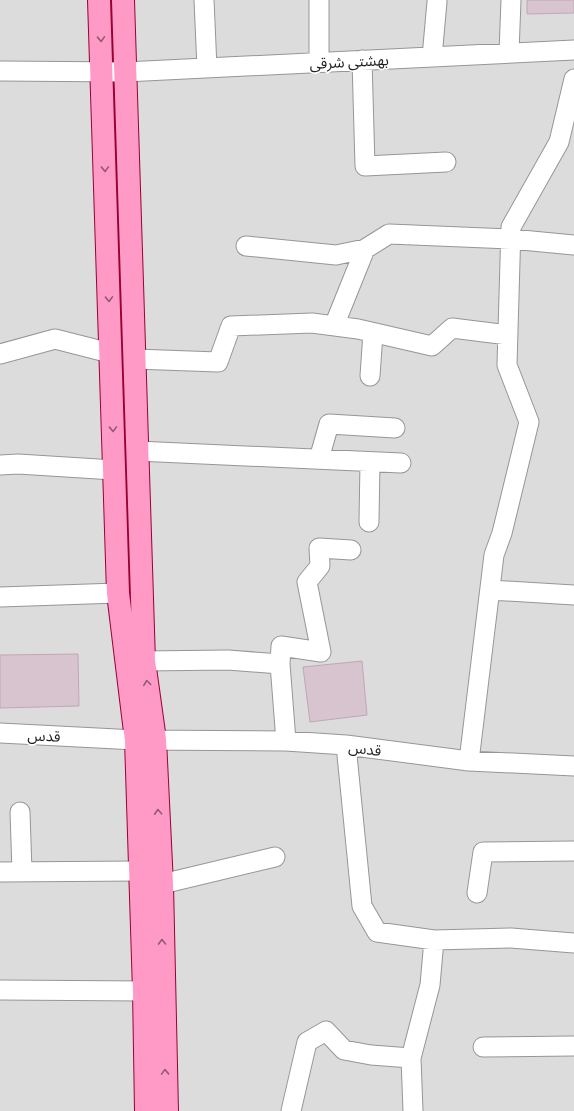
<svg xmlns="http://www.w3.org/2000/svg" width="574" height="1111" font-family="'Exo 2','Noto Sans Arabic',sans-serif">
  <rect width="100%" height="100%" fill="#f0e4e8"/>
  <!-- residential -->
  <path fill="#dddcdd" d="M0,0H574V1111H0Z"/>
  <!-- building -->
  <path fill="#d7c4cf" stroke="#c2a6b6" d="M527,0H574V13L527,14Z
    M78,654L79,706L0,708V655Z
    M362,661L367,715L310,722L303,667Z"/>
  <g fill="none" stroke-linecap="round" stroke-linejoin="round">
    <defs>
      <path id="minor" d="M204,0L207,68
        M319,0V62
        M509,53L511,0
        M432,57L437,2
        M362,60L365,166L446,162
        M0,71L125,72L574,50
        M246,246L336,255L365,249
        M334,326L365,249L389,234L511,239L574,245
        M0,354L55,339L110,353
        M134,359L218,362L231,326L312,323L358,329L432,346L452,328L508,335
        M370,376L373,333
        M137,451L401,463
        M319,459L329,424L395,428
        M0,465L18,464L114,470
        M369,522L370,462
        M490,590L574,595
        M0,597L118,593
        M144,661L228,660L280,664
        M0,733L136,740L286,741L346,745L469,761L574,766
        M286,741L280,664L281,646L321,652L307,582L320,566L319,548L351,550
        M346,745L362,906L377,932L434,940L511,938L574,943
        M469,761L494,555L502,533L529,422L507,365L511,227L559,142L574,79
        M20,812L22,871
        M0,872L140,871
        M162,884L275,857
        M477,893L483,852L574,851
        M0,990L144,991
        M483,1047L574,1046
        M291,1111L307,1042L326,1031L344,1050L371,1055L411,1058
        M413,1111L411,1058L430,985L434,940"/>
      <path id="major" d="M99,0L118,593L136,740L144,991L146,1111
        M123,0L144,661L155,740L162,884L167,1111"/>
    </defs>
    <!-- minor casing -->
    <use href="#minor" stroke="#969696" stroke-width="21"/>
    <!-- major casing -->
    <use href="#major" stroke="#903" stroke-width="24"/>
    <!-- minor -->
    <use href="#minor" stroke="#fff" stroke-width="19"/>
    <!-- major -->
    <use href="#major" stroke="#ff9ac6" stroke-width="22"/>
  </g>
  <!-- one-way arrows -->
  <defs><path id="oneway-chevron" d="M-2-3.5L2.5 0L-2 3.5" fill="none" stroke-width="1.6" stroke-linecap="round" stroke-linejoin="round"/></defs>
  <g stroke="#8f5c72">
    <use href="#oneway-chevron" transform="translate(101 39) rotate(88)"/>
    <use href="#oneway-chevron" transform="translate(105 169) rotate(88)"/>
    <use href="#oneway-chevron" transform="translate(109 299) rotate(88)"/>
    <use href="#oneway-chevron" transform="translate(113 429) rotate(88)"/>
    <use href="#oneway-chevron" transform="translate(147 683) rotate(-98)"/>
    <use href="#oneway-chevron" transform="translate(158 812) rotate(-93)"/>
    <use href="#oneway-chevron" transform="translate(162 942) rotate(-91)"/>
    <use href="#oneway-chevron" transform="translate(165 1072) rotate(-92)"/>
  </g>
  <g text-anchor="middle" dominant-baseline="central" stroke-width="3.5" stroke-linejoin="round" paint-order="stroke">
    <!-- street labels -->
    <g font-size="15" fill="#1f1f1f" stroke="#fff">
      <text transform="translate(349 61) rotate(-3)">بهشتی شرقی</text>
      <text transform="translate(44 735) rotate(3)">قدس</text>
      <text transform="translate(365 748) rotate(7)">قدس</text>
    </g>
  </g>
</svg>
